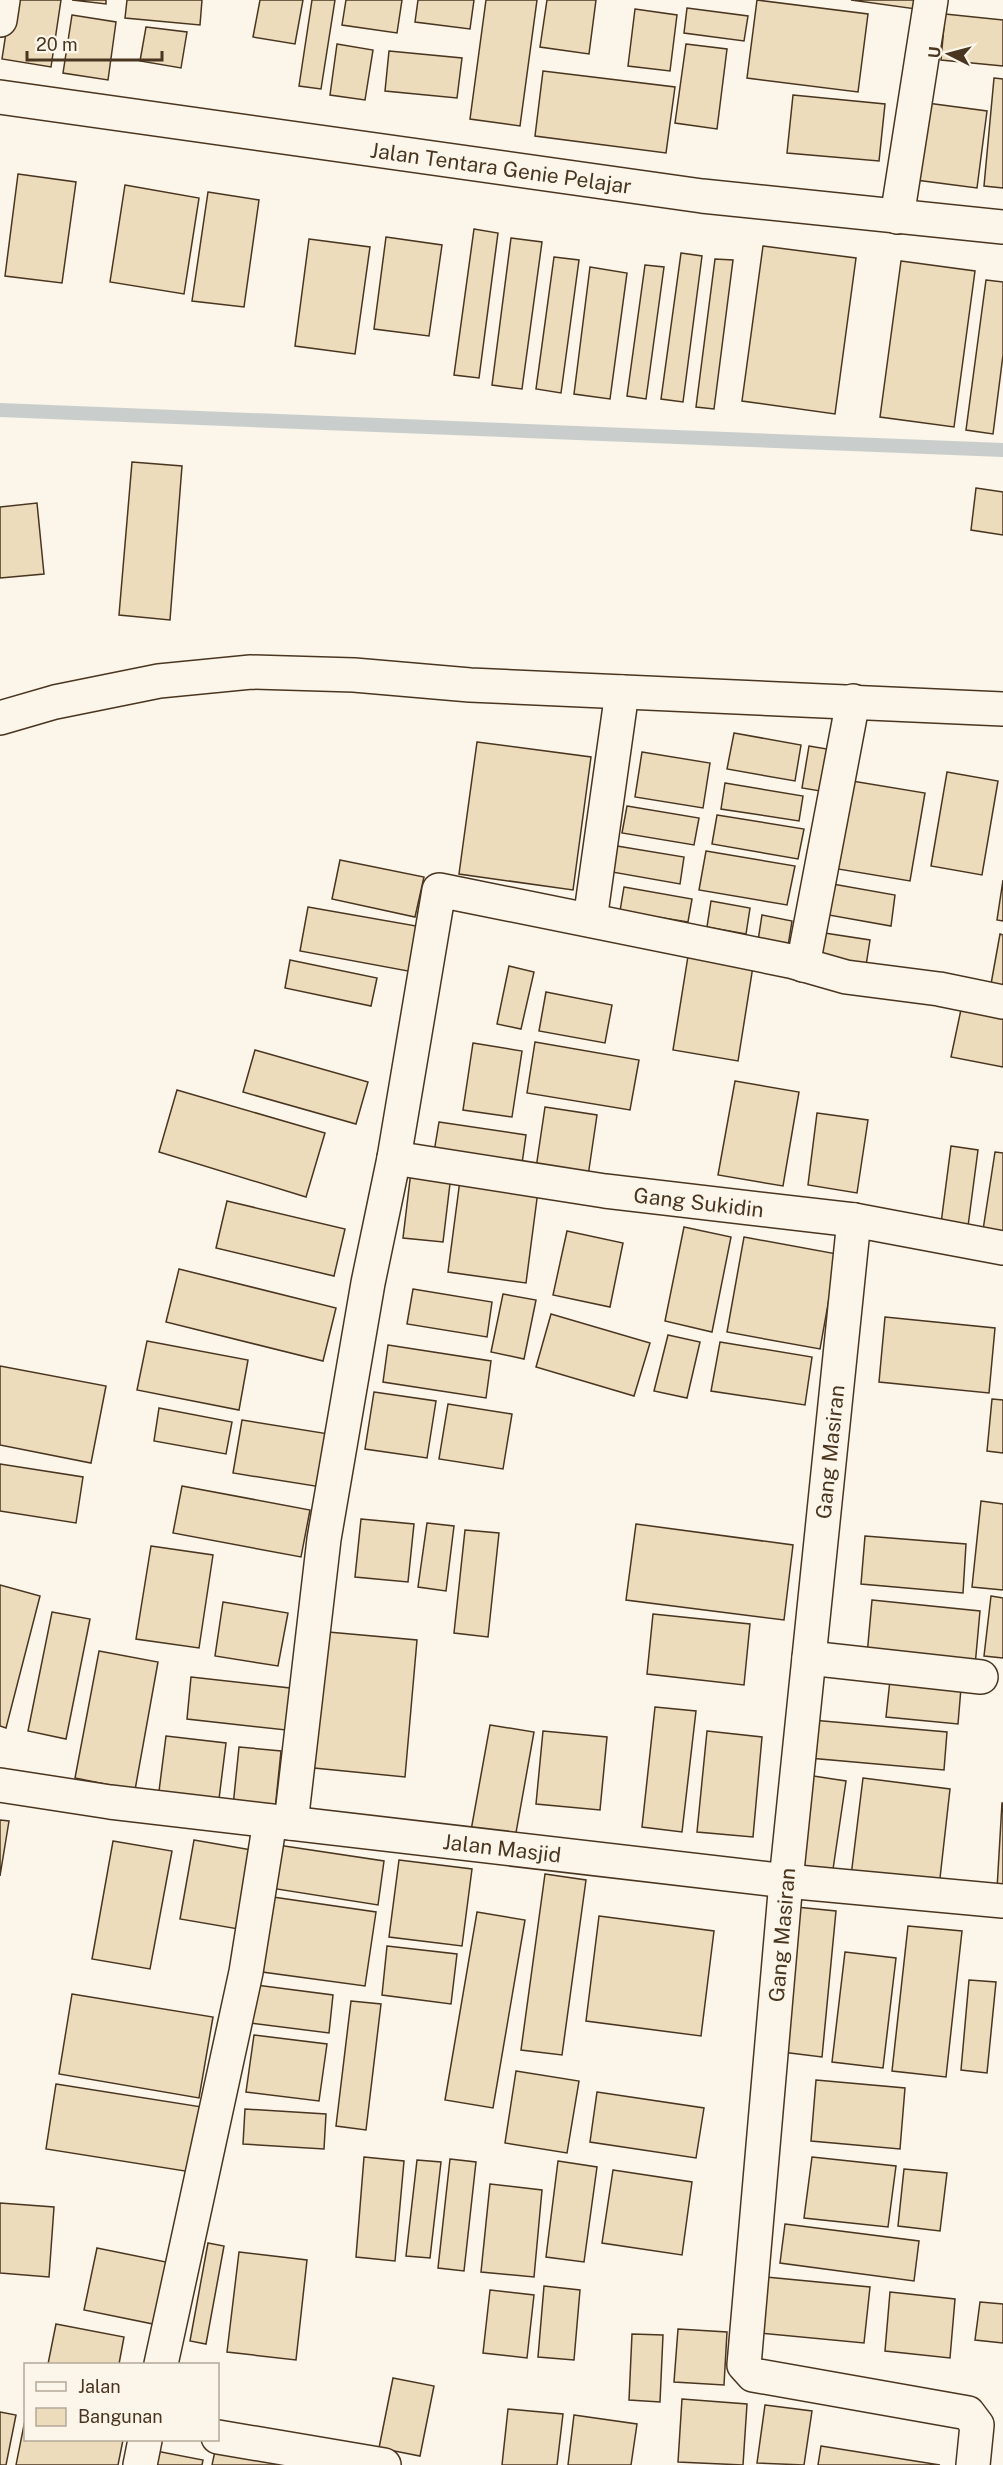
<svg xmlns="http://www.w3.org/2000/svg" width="1003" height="2465" font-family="'Public Sans',sans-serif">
  <rect width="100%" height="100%" fill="#fbf6e9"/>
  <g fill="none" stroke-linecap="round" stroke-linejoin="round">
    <!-- stream -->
    <path stroke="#c9cecd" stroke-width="14" d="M0,410L1003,450"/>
  </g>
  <!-- building -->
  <path fill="#ecdcbc" stroke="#4a3520" stroke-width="1.5" d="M11,0H61L51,67L2,59Z
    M72,0H106V4Z
    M127,0H202L200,25L125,18Z
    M260,0H303L295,44L253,37Z
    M312,0H335L321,89L299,86Z
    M346,0H402L397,33L342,25Z
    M418,0H474L470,29L415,22Z
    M486,0H537L520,126L470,119Z
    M547,0H596L589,54L540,47Z
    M757,0L868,14L858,92L747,78Z
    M851,0H917L916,9Z
    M687,8L748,16L744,41L684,33Z
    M635,9L677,15L670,71L628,66Z
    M945,14L1003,20V66L941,60Z
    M72,15L116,22L108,80L63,73Z
    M146,27L187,32L181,68L140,61Z
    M337,44L373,50L365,100L330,95Z
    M686,44L727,49L717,129L675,123Z
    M389,51L462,58L457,98L385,91Z
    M543,71L675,87L666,153L535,136Z
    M994,78L1003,79V188L984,186Z
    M793,95L885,104L879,161L787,153Z
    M927,103L987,111L977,188L916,180Z
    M18,174L76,182L62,283L5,276Z
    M125,185L199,198L184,294L110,282Z
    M208,192L259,200L244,307L192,301Z
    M474,229L498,233L479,378L454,375Z
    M386,237L442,245L429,336L374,329Z
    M511,238L542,242L522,389L492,385Z
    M309,239L370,247L355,354L295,346Z
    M763,246L856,258L835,414L742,401Z
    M681,253L702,256L683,402L661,399Z
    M554,257L579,260L561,393L536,389Z
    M715,259L733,260L714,409L696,407Z
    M901,261L975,271L954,427L880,417Z
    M645,265L664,267L646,399L627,396Z
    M590,267L627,273L610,399L574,394Z
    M986,280L1003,282V355L993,434L966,430Z
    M132,462L182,466L170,620L119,615Z
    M976,488L1003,492V535L971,530Z
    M37,503L44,574L0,578V507Z
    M734,733L801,745L795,781L727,769Z
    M477,742L591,757L573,890L459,874Z
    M809,746L833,750L826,792L802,788Z
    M642,752L710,763L703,808L635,797Z
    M947,772L998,781L982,875L931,866Z
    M846,780L925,793L910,881L832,868Z
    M725,783L803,796L799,821L721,809Z
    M627,806L699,818L694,845L622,833Z
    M717,815L804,829L798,859L712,844Z
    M617,846L684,857L680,884L612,872Z
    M706,851L795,866L787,905L699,890Z
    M340,860L424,877L415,917L332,899Z
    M1003,880V921L997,920Z
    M827,883L895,895L891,926L823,914Z
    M624,887L692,899L688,922L620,911Z
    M711,901L750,908L746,934L707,927Z
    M308,907L422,927L413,972L300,951Z
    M762,915L792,921L788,946L758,941Z
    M818,932L870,940L865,972L812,963Z
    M1000,934L1003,935V986L991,984Z
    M689,950L754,960L738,1061L673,1050Z
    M290,960L377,978L371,1006L285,988Z
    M509,966L534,972L521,1029L497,1024Z
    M546,992L612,1005L605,1043L539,1031Z
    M963,1000L1003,1008V1067L951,1057Z
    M535,1042L639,1060L630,1110L527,1093Z
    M473,1043L522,1051L512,1117L463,1110Z
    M255,1050L368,1082L356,1124L243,1092Z
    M735,1081L799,1092L783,1186L718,1175Z
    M177,1090L325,1133L306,1197L159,1152Z
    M545,1107L597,1115L587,1183L535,1175Z
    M817,1113L868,1120L857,1193L808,1185Z
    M439,1122L526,1135L521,1171L433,1158Z
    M951,1146L978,1150L967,1234L940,1231Z
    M995,1152L1003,1153V1233L983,1230Z
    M412,1163L452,1167L443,1242L403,1238Z
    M460,1180L538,1191L526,1283L448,1272Z
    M227,1201L345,1229L334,1276L216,1248Z
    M684,1227L731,1237L712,1332L665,1321Z
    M567,1231L623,1243L610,1307L553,1295Z
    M744,1237L837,1254L820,1349L727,1332Z
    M179,1269L336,1308L323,1361L166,1322Z
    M413,1289L492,1302L487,1337L407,1324Z
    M503,1294L536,1300L524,1359L491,1352Z
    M551,1314L650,1343L634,1396L536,1367Z
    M885,1317L995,1328L989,1393L879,1382Z
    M668,1335L700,1342L687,1398L654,1391Z
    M147,1341L248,1360L239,1410L137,1390Z
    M720,1342L812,1357L805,1405L711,1391Z
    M388,1345L491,1361L486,1398L383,1382Z
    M0,1366L106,1386L91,1463L0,1445Z
    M374,1392L436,1401L427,1458L365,1449Z
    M992,1399L1003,1400V1453L987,1451Z
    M448,1404L512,1414L503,1469L439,1459Z
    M159,1408L232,1422L226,1454L154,1441Z
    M242,1420L329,1434L321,1487L233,1473Z
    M0,1464L83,1477L76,1523L0,1511Z
    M182,1486L310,1510L301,1557L173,1533Z
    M981,1501L1003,1504V1590L972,1587Z
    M361,1519L414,1524L408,1582L355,1577Z
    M427,1523L454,1526L446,1591L418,1587Z
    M636,1524L793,1545L784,1620L626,1600Z
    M465,1530L499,1533L488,1637L454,1633Z
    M865,1536L966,1544L963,1593L861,1584Z
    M151,1546L213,1555L199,1648L136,1639Z
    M0,1585L40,1596L6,1728L0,1726Z
    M991,1596L1003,1598V1658L984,1656Z
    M872,1600L980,1611L975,1666L867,1655Z
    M223,1602L288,1613L278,1666L215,1656Z
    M52,1612L90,1619L66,1739L28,1731Z
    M653,1614L750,1624L744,1685L647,1674Z
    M317,1631L417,1640L405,1777L304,1767Z
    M99,1651L158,1662L135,1790L75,1778Z
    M191,1677L290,1688L286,1730L187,1719Z
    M890,1680L961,1688L958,1724L886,1717Z
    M655,1707L696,1711L682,1832L642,1827Z
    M812,1720L947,1732L944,1770L809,1758Z
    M490,1725L534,1732L514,1844L470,1836Z
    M543,1731L607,1737L600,1810L536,1804Z
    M707,1731L762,1737L753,1837L697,1832Z
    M166,1736L226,1743L218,1807L158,1799Z
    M239,1747L281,1751L274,1820L232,1816Z
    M807,1775L846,1781L832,1876L794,1870Z
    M863,1778L950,1789L939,1887L851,1876Z
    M1002,1803H1003V1889H997Z
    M0,1820L9,1821L0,1876Z
    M194,1840L257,1851L244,1930L180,1919Z
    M113,1841L172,1851L150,1969L92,1959Z
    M271,1844L384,1861L378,1905L264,1887Z
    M399,1860L472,1869L462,1946L389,1937Z
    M545,1874L586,1880L562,2055L521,2050Z
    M266,1896L376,1912L365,1986L255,1971Z
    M796,1907L836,1911L822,2057L782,2052Z
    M477,1912L525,1920L493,2108L445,2100Z
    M599,1916L714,1931L701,2036L586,2021Z
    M908,1926L962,1931L946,2077L892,2071Z
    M387,1946L457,1954L451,2004L382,1995Z
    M845,1952L896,1958L883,2068L832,2062Z
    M969,1980L996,1982L987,2073L961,2070Z
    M248,1984L333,1995L329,2033L243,2022Z
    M72,1994L213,2017L199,2098L59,2074Z
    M351,2001L381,2004L366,2130L336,2126Z
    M254,2035L327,2044L319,2101L246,2092Z
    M516,2071L579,2081L567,2153L505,2143Z
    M816,2080L905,2088L900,2149L811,2141Z
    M56,2084L202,2107L191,2172L46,2149Z
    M597,2092L704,2108L696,2158L590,2142Z
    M245,2109L326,2114L324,2149L243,2144Z
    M364,2157L404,2161L395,2261L356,2257Z
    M812,2157L896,2166L888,2227L804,2218Z
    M450,2159L476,2162L464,2271L438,2268Z
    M417,2160L441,2162L430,2258L406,2256Z
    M558,2161L597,2167L584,2262L546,2257Z
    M904,2169L947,2173L940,2231L898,2226Z
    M613,2170L692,2182L682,2255L602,2243Z
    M490,2184L542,2190L534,2277L481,2272Z
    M0,2203L54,2207L49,2277L0,2273Z
    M785,2224L919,2241L914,2281L780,2263Z
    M208,2243L224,2246L206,2344L190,2341Z
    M97,2248L171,2263L158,2325L84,2310Z
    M239,2252L307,2260L296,2360L227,2352Z
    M766,2277L870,2287L864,2343L760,2333Z
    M544,2286L580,2290L574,2360L538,2357Z
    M490,2290L534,2295L527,2358L483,2353Z
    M890,2292L955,2299L950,2358L885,2351Z
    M980,2302L1003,2304V2343L975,2340Z
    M56,2324L124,2337L119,2364H48Z
    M678,2329L727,2332L724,2385L674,2382Z
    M632,2334L663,2335L660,2402L629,2400Z
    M393,2378L434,2386L420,2456L379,2448Z
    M682,2399L747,2404L743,2465L678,2462Z
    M765,2405L812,2411L804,2465L757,2463Z
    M508,2409L563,2414L557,2465H502Z
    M0,2412L16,2415L6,2465H0Z
    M574,2415L637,2424L631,2465H568Z
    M25,2420L26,2440H123L118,2465H16Z
    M821,2446L940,2465H818Z
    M151,2450L203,2460L202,2465H148Z
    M215,2451L275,2463V2465H212Z"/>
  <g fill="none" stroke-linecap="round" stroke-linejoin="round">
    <defs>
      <g id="minor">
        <path d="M0,20L3,0"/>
        <path d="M897,217L931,0"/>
        <path d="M0,718L55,702L159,681L251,672L354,675L470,685L1003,709"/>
        <path d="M590,920L622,692"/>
        <path d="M803,965L853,701"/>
        <path id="s1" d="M394,1158L605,1191L854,1220L1003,1248"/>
        <path d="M854,1220L786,1881L744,2365L753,2375L968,2413L977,2425L973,2465"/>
        <path d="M809,1658L981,1677"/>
        <path id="s2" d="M0,1785L110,1802L786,1881L1003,1901"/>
        <path d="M291,1823L324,1539L368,1283L394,1158L439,890L790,961L846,977L939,989L1003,1002"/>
        <path d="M161,2364L246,1972L270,1821"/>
        <path d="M218,2437L384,2465"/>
        <path d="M140,2465L145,2440"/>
      </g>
      <g id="major">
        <path id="s3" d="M0,97L702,196L1003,227"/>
      </g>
    </defs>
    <!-- minor casing -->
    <use href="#minor" stroke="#4a3520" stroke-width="36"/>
    <!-- major casing -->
    <use href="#major" stroke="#4a3520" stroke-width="36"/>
    <!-- minor -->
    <use href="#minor" stroke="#fbf6e9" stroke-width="33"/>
    <!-- major -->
    <use href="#major" stroke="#fbf6e9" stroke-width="33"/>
  </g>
  <g text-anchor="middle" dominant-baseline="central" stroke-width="4.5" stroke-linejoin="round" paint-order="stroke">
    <!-- street labels -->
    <g font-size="21" fill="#4a3520" stroke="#fbf6e9">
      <text stroke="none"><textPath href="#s3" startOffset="506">Jalan Tentara Genie Pelajar</textPath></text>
      <text stroke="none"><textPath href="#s1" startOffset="308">Gang Sukidin</textPath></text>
      <text transform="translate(830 1452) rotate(-84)">Gang Masiran</text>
      <text stroke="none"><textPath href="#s2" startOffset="506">Jalan Masjid</textPath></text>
      <text transform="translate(782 1935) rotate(-85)">Gang Masiran</text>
    </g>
  </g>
  <!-- legend -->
  <rect x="24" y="2363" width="195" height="78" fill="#fbf6e9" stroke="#b4a999" stroke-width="1.5"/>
  <rect x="36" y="2382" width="30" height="9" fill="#fbf6e9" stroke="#b4a999" stroke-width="1.5"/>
  <text x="78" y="2393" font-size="18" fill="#4a3520">Jalan</text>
  <rect x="36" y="2408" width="30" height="18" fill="#ecdcbc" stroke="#b4a999" stroke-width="1.5"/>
  <text x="78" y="2423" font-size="18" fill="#4a3520">Bangunan</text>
  <!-- north arrow -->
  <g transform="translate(949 54) rotate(276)" stroke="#fbf6e9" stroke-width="4.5" paint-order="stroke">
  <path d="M0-4.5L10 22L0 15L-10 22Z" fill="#4a3520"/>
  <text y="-9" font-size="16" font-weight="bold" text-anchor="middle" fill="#4a3520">U</text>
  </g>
  <!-- scale -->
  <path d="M27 51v9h135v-9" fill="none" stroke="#4a3520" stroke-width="3"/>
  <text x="36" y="51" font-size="18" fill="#4a3520" stroke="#fbf6e9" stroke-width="4.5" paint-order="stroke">20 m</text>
</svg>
